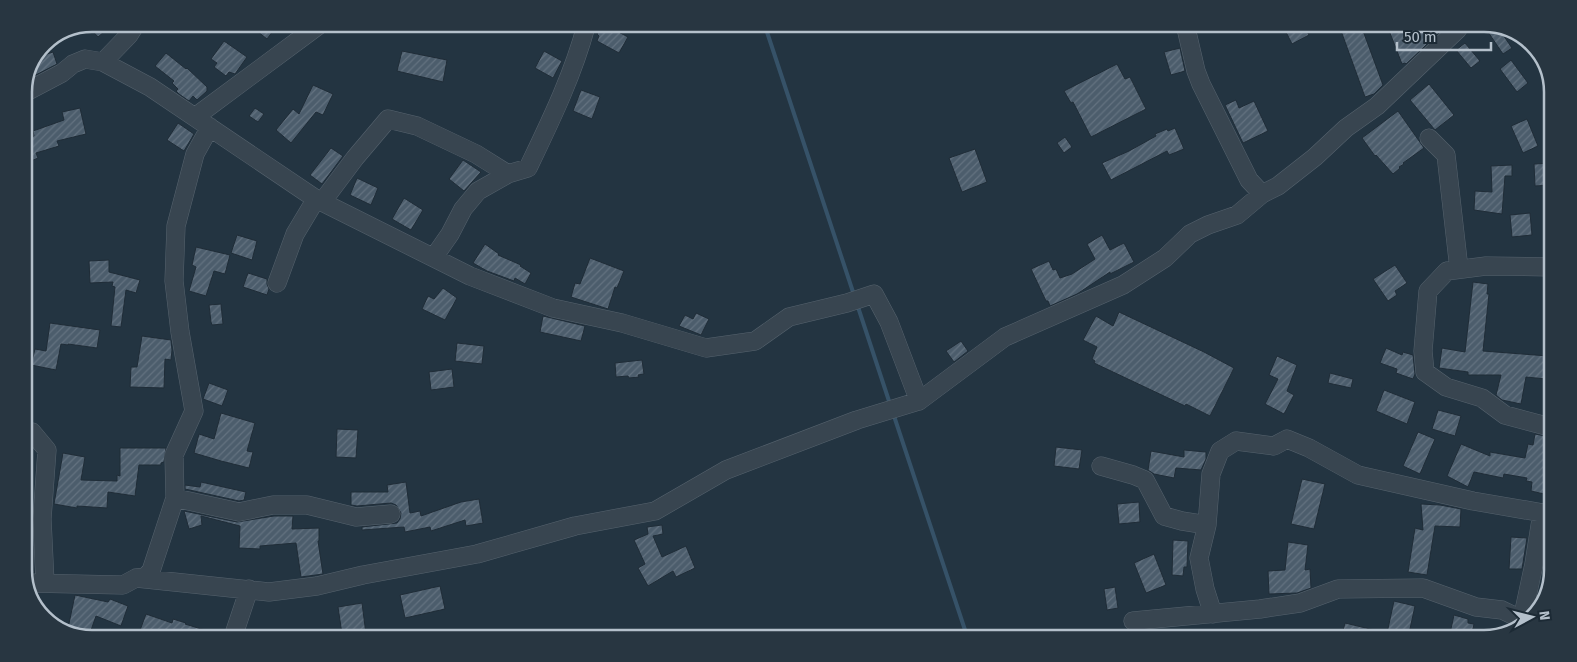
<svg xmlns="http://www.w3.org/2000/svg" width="1577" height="662" font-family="'Fira Sans',sans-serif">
  <defs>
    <pattern id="building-hatch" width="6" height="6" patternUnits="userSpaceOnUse" patternTransform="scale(1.25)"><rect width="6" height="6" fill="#4c5d6c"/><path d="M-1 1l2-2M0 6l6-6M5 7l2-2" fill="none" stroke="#637280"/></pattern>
  </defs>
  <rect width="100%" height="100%" fill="#233441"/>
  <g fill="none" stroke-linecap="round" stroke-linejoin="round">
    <!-- stream -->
    <path stroke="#365268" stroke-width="4" d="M765,26L854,295
      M857,304L890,404
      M893,413L967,636"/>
  </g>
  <!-- building -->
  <path fill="url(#building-hatch)" stroke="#1f2c37" d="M92,24H113L98,37L88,26Z
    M248,24H265L273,31L267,39Z
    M602,26H607L628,37L619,53L597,41L599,36L597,34Z
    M1284,28H1305L1309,35L1292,44Z
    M1340,28H1362L1383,85L1374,94L1365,97Z
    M1388,28H1407L1443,29L1406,64L1405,63L1402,64Z
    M1486,29H1499L1512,48L1503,54Z
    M224,41L247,57L235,74L229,72L226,76L214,67L217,63L211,59Z
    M1465,43L1480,61L1471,68L1456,50Z
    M1180,48L1185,71L1171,75L1164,52Z
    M402,51L447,60L443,82L397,71Z
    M544,51L562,61L553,78L535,68Z
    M53,52L57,64L28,79L38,57Z
    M166,53L186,69L187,68L207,87V91L197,100L193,96L189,101L179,94L176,91L178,89L172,83L174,81L155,66Z
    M1511,60L1528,83L1517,92L1500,69Z
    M1117,64L1125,79L1130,77L1146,109L1091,137L1073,102L1071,103L1064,91Z
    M1429,84L1454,115L1435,130L1410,100Z
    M313,85L333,94L323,115L316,112L291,143L276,130L293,109L299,114Z
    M581,90L600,97L592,119L573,111Z
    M1236,100L1239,108L1254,101L1268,131L1243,143L1225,105Z
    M80,108L86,134L57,141L59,146L36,153L38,158L24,164V141L34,136L33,131L64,120L62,112Z
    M255,108L264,114L258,122L249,116Z
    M1398,111L1424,148L1403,163L1404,164L1399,167L1400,168L1393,174L1376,155L1375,156L1362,138Z
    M1527,119L1538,146L1523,153L1511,126Z
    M178,123L194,134L184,151L167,140Z
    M1175,128L1184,149L1169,155L1167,151L1111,180L1102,163L1129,151L1156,136L1155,134L1167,129L1168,131Z
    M1065,137L1072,147L1064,153L1057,143Z
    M331,148L343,156L322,184L310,175Z
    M975,149L987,182L962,192L949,158Z
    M463,160L481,172L464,191L449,179Z
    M1552,163V185L1535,186L1534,164Z
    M1512,165V176H1505L1502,214L1474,210L1475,191L1492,192L1491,166Z
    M357,178L378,188L371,205L350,195Z
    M404,198L423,210L411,230L392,219Z
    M1530,213L1532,235L1512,237L1510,215Z
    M237,235L257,241L252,260L231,253Z
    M1102,235L1110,250L1124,243L1134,262L1110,274V272L1077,294L1050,306L1048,301H1046L1031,269L1049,261L1053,270L1056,269L1060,278L1072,274L1095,259L1087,244Z
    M485,244L499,254L498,255L521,265L520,266L531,273L525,284L515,278L514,281L487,271L473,263Z
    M196,247L230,255L225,274L214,271L206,296L189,291L196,267L192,265Z
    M590,258L624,271L617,288L615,287L608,309L571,297L575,283L580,284Z
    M109,260V272L140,280L136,293L126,290L121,327L111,326L115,287L112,286L113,282L90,283L89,261Z
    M1395,265L1407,283L1395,291L1397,295L1388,301L1373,279Z
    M248,273L267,279V284L269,289L267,295L243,287Z
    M1473,282L1488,284L1487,294H1489L1483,351L1548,356L1546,379L1526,377L1521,404L1502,400L1496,395L1501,375H1468V372L1439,368L1442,348L1465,352Z
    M443,288L457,298L445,320L422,309L428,296L434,299Z
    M221,304L223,324L212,325L211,322L209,305Z
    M1119,312L1204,352L1234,368L1210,416L1186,404L1185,406L1094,363L1095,361L1092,359L1097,347L1083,340L1096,316L1113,326Z
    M696,313L709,319L701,335L679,326L685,315L693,319Z
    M543,316L585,326L581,341L540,332Z
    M50,323L100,330L97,348L68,344V345L61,344L56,370L31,365L35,349L46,351Z
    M142,336L171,340L172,350L171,360L165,359L164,388L130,387L131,367H137Z
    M961,341L968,351L954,362L946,351Z
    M457,343L484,346L482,364L455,361Z
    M1386,348L1402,355L1403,352L1413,355L1415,374L1413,379L1396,373L1397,369L1380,363Z
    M1277,356L1297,365L1287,391L1294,395L1284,414L1265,404L1278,379L1269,375Z
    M642,360L644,374L638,375L639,377L629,378L628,376L616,377L615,363Z
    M452,369L454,387L431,390L429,372Z
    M1330,373L1353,379L1351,388L1328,383Z
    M209,383L228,390L222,406L203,399Z
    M1384,390L1415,402L1407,424L1376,411Z
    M1438,410L1461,416L1455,436L1432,429Z
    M221,413L255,423L247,451L253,452L249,468L221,461L194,453L199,434L214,439Z
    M337,429L358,430L356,458L336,457Z
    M1418,432L1435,439L1420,474L1403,466Z
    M1535,434L1550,437L1549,485L1546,484L1544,494L1531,491L1532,482L1526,481L1527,478L1504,474L1503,478L1474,472L1468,487L1447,476L1461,444L1490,456V452L1525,458L1528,444L1533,445Z
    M1056,447L1082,450L1079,469L1054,466Z
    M120,448H166L164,462L161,463V465H139L135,496L108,492L107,508L77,506V508L54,504L63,453L85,457L81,480L117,481V475L120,476Z
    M1184,450L1206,452V459L1201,470L1176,468L1174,478L1154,474L1148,470L1151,451L1184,457Z
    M1302,479L1325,484L1314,529L1291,524Z
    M201,482L246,492L244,500L239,501L185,489V485L200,487Z
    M406,482L410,513L420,511L421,516L461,502L479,499L483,523L466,526L465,520L431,531L430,527L405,532L404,527L362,530V527L397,523L400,519L401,513L396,505L391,503L357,506L351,505V492H388L387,485Z
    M1139,502L1140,522L1119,524L1117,504Z
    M1421,504L1440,505L1461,509L1460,527L1435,526L1427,575L1408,572L1415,528L1423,530Z
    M184,511L237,522L274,516H293L292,529L319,528V541H318L323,574L301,577L296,543L260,546V549L239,548L240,526L201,516L202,525L189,529Z
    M662,525L663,534L653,536L662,557L686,546L695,568L676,577L673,571L648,586L638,568L645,564L634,540L648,534L647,527Z
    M1511,537L1527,538L1522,569H1509Z
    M1173,540L1188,541L1187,567H1184L1183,576L1172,575Z
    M1288,542L1308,545L1305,570L1310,569L1311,588L1297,593L1269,594L1268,571L1285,570Z
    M24,546H33L34,573H24Z
    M1154,554L1166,585L1146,593L1134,563Z
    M440,586L445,609L405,618L400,595Z
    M1115,587L1118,608L1107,610L1104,589Z
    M75,595L108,602L110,599L128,606L121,626L96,616L90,633H67Z
    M1394,601L1415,606L1408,638H1341L1345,623L1387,633Z
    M362,603L366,634H342L338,607Z
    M146,614L172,623L173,619L186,623L185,624L208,631L207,634L139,633Z
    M1454,615L1468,619V623L1474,624L1471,638H1449Z"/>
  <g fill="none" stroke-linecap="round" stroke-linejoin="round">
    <defs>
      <path id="minor" d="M1186,28L1196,71L1201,84L1249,180L1262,194
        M103,62L129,35L136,24
        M24,93L62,73L73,64L85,59L103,62L150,87L316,199L470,276L553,308L622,323L706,348L755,341L789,317L847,303L874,294L889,322L919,401
        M195,117L319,25
        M1429,138L1446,155L1459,269
        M322,202L355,158L388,119L417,126L476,154L508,174
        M434,257L450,234L463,209L478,191L508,174L528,168C550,122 573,75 586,26
        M277,283L295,234L316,199
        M1550,427L1505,415L1482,398L1446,387L1425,372L1423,351L1428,291L1447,271L1486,266L1551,267
        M24,432H32L47,450L42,519L45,582
        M1101,466L1133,475L1145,480L1164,516L1182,521L1207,525
        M175,498L174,455L194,411L180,332L174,281L176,226L195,154L210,127
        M136,578L269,592L317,586L363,575L477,554L575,526L655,511L726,470L857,420L919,401L1005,337L1123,285L1165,258L1190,234L1208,225L1237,215L1262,194L1278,186L1315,157L1346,128L1377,106L1458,29
        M27,583L123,585L136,578L145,577L151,571L175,498L239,512L273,505H307L356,517L391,514
        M1213,614L1205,589L1199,558L1207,525L1211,474L1220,451L1236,441L1274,446L1287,439L1309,448L1358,475L1473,501L1549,514
        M1522,620L1534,564L1542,513
        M1133,621L1260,609L1300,603L1338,589L1423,588L1476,607L1502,610L1527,622
        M234,634L249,589"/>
    </defs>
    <!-- minor casing -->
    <use href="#minor" stroke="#56636e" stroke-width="19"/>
    <!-- minor -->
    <use href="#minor" stroke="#384550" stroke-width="18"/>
  </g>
  <!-- crop -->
  <path d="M0 0H1577V662H0ZM92 32H1484A60 60 0 0 1 1544 92V570A60 60 0 0 1 1484 630H92A60 60 0 0 1 32 570V92A60 60 0 0 1 92 32Z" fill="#283641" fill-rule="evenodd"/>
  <path fill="none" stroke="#b4c0cb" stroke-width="2.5" d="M92 32H1484A60 60 0 0 1 1544 92V570A60 60 0 0 1 1484 630H92A60 60 0 0 1 32 570V92A60 60 0 0 1 92 32Z"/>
  <!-- north arrow -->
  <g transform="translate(1532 617) rotate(83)" stroke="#1c2a35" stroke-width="4" paint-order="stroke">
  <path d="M0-4L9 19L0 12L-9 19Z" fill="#b4c0cb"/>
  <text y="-8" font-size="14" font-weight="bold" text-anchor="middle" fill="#b4c0cb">N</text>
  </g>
  <!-- scale -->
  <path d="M1397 42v8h94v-8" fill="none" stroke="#b4c0cb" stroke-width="2.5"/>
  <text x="1404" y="42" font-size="15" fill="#b4c0cb" stroke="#1c2a35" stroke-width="4" paint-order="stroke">50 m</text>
</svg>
